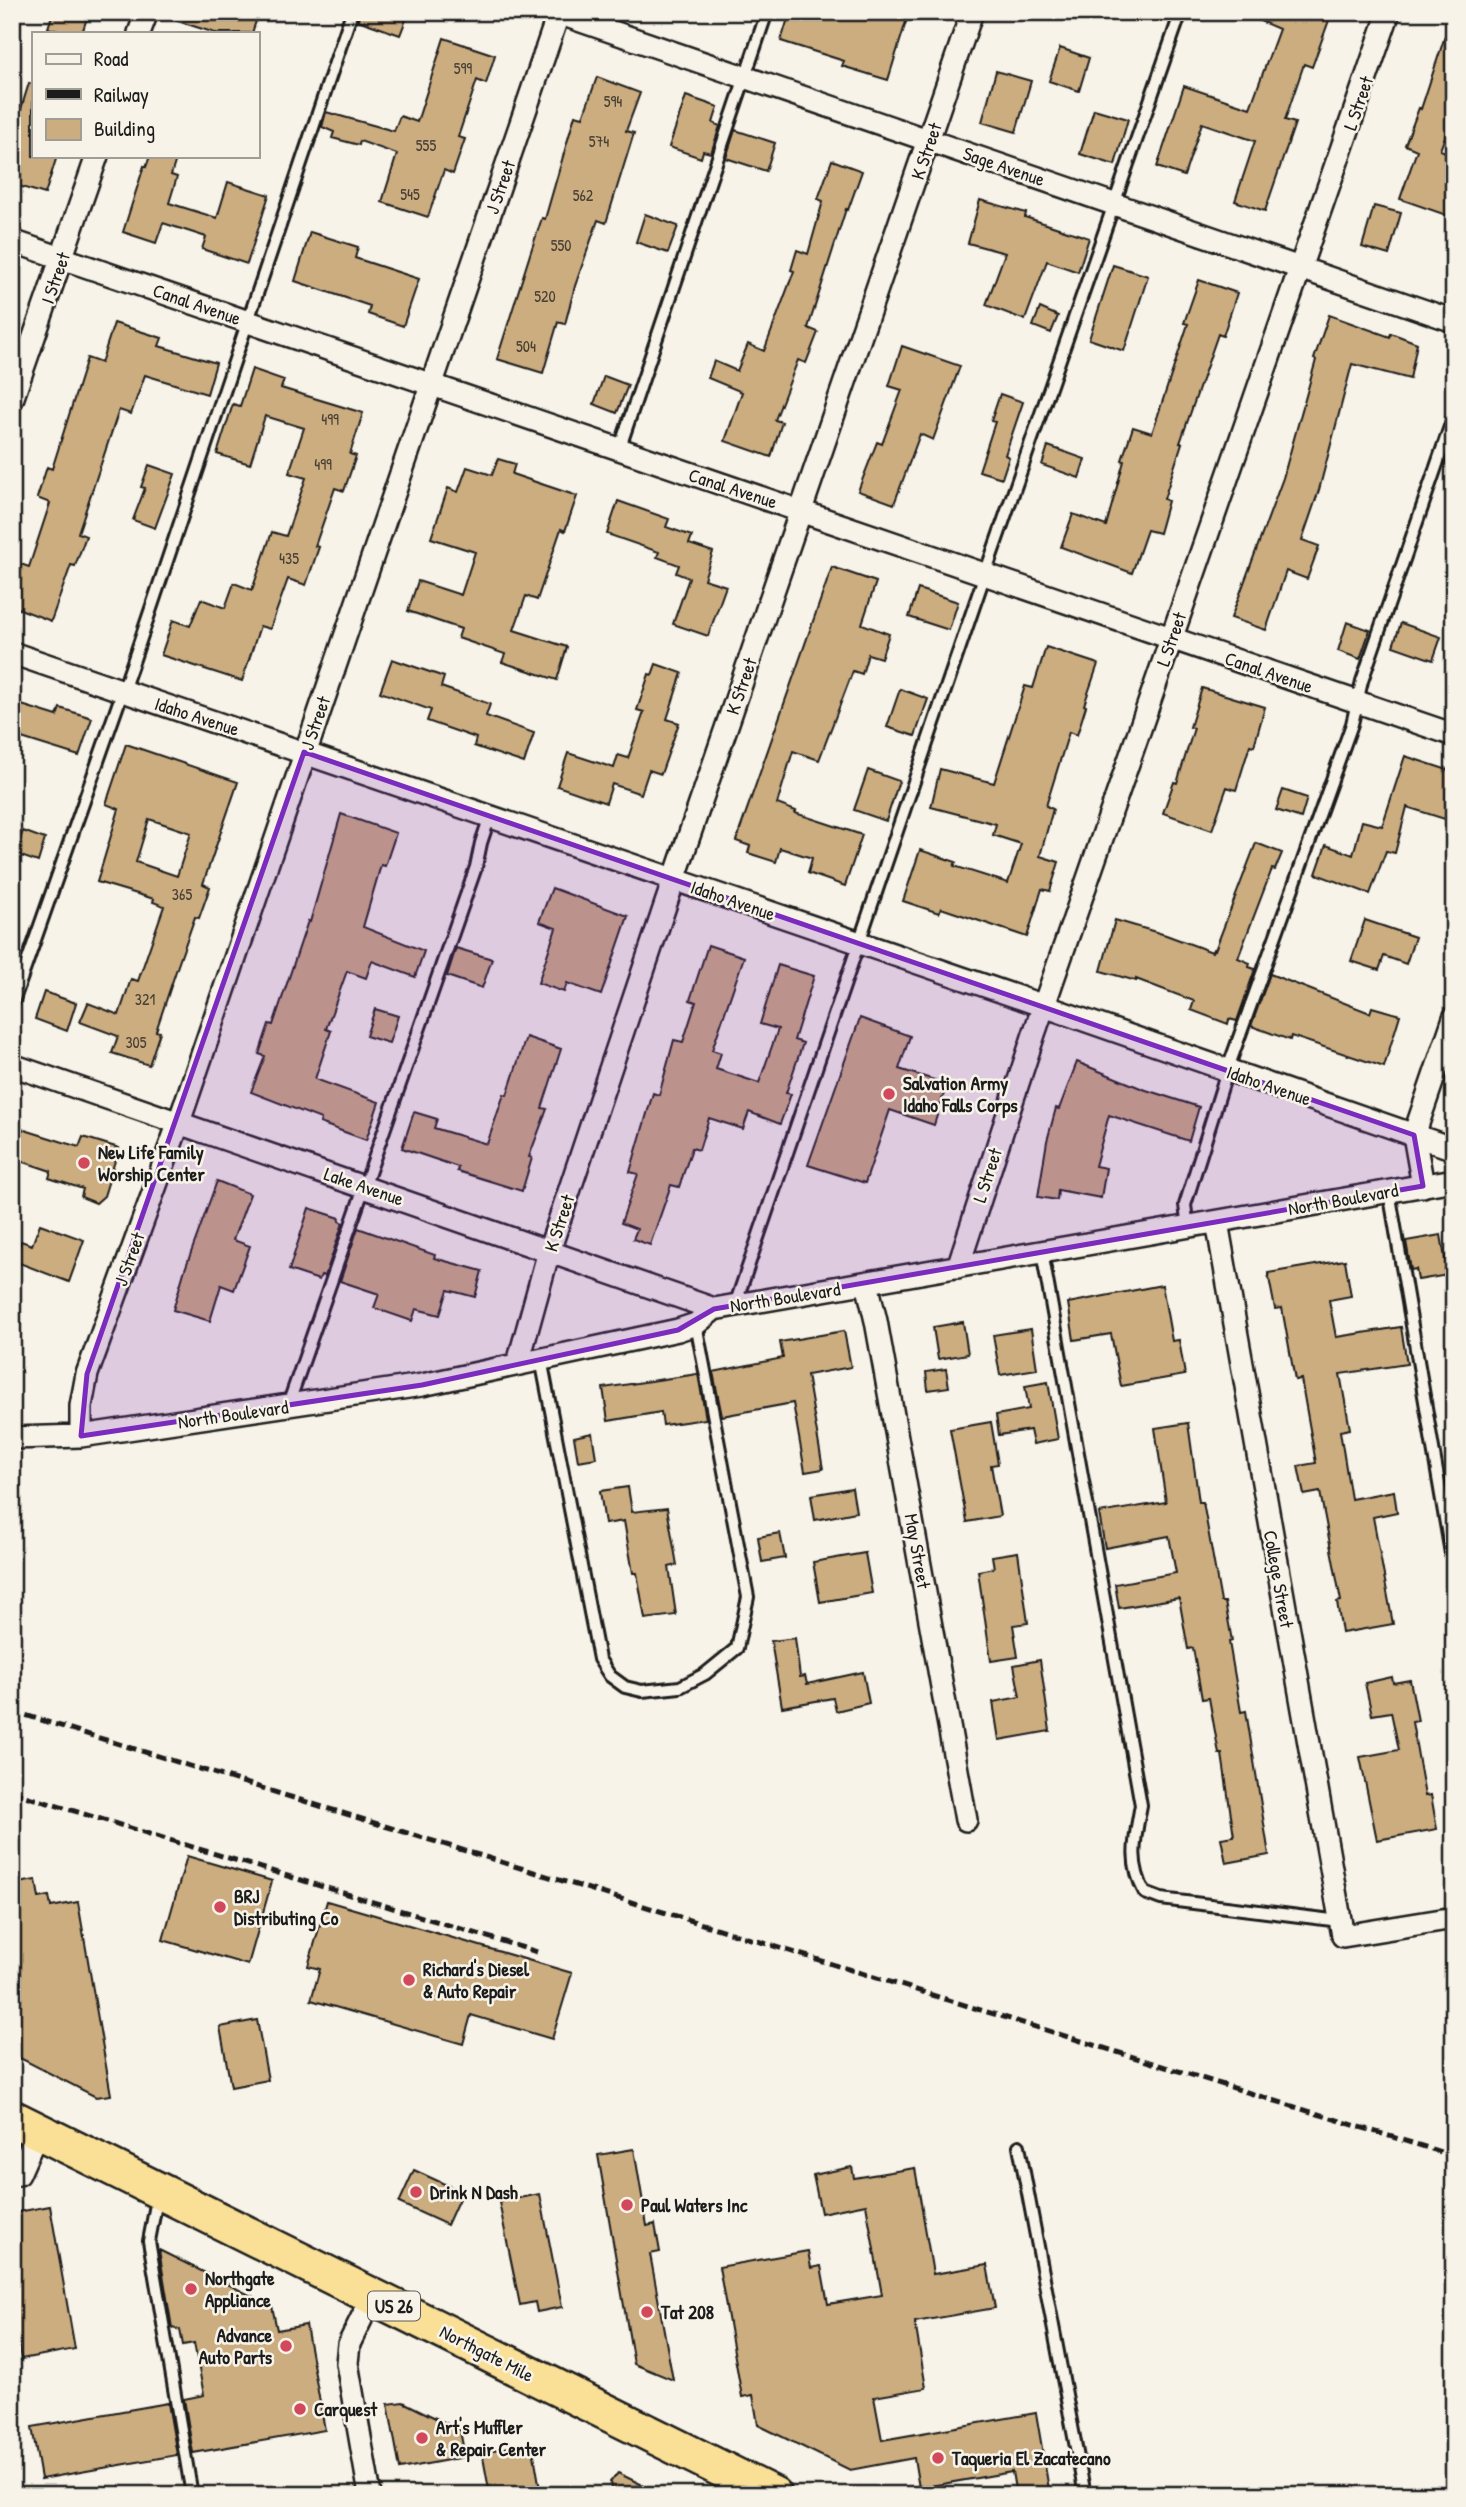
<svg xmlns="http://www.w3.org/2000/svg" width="1466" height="2507" font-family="'Patrick Hand',sans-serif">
  <rect width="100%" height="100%" fill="#f7f3e8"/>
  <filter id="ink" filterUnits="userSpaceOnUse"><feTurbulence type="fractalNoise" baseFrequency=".0143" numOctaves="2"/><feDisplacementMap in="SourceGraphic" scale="14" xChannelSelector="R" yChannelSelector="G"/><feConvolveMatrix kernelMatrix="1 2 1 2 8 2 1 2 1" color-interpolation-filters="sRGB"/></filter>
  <g filter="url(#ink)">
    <!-- building -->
    <path fill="#ccad80" stroke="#1c1c1c" stroke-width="2" fill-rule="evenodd" d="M53,12H89L82,33H65L48,28Z
      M163,12H259L252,33H215L162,16Z
      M360,12H409L400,35L358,20Z
      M790,12H909L888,80L842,66L844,61L781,41Z
      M1239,12H1332L1312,67L1304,64L1285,120L1295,123L1265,211L1235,201L1255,141L1202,123L1184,176L1157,167L1184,86L1250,108L1279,29Z
      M1450,21L1454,22V113L1440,150L1454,155V202L1449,216L1400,199L1417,150L1405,145L1419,108L1421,109Z
      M444,38L495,55L486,84L477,80L458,137L465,139L453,174L444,170L428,217L382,202L397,154L360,141L359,145L332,138L334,132L322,127L326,112L394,131L400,116L417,122Z
      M1060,48L1089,58L1079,91L1049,81Z
      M996,71L1031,81L1016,132L982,122Z
      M597,77L640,93L626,131L634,133L606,223L598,220L575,286L565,324L558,322L543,373L497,359L531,251L542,218L545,219L575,115L583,117Z
      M29,83L33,84V156H57L45,194L12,184V123L16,125Z
      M686,96L718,107L713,123L720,126L711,153L703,151L701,158L669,147Z
      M1094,109L1128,119L1115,165L1080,154Z
      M735,130L775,143L766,171L726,158Z
      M150,156H177L171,175L177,177L169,203L217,218L228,182L269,195L247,264L202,249L206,237L163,223L156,243L123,232L144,166L146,167Z
      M832,160L862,171L848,210L846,209L808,328L818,332L806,363L798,360L775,420L782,422L771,457L725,441L742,392L708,378L714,361L737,371L748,344L764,351L794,271L791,270L797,250L808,254L823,201L818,199Z
      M980,200L1026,213L1025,217L1089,238L1078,272L1047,261L1025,320L986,305L1005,253L968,243Z
      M1374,206L1401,213L1389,255L1362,247Z
      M645,214L678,226L668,253L636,242Z
      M310,232L358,247L355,258L419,279L403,326L368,314L370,306L295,281Z
      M1113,265L1148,276L1124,351L1089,339Z
      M1199,280L1237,293L1223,336L1218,334L1180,443H1182L1164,499L1168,501L1159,533L1147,530L1132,573L1061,547L1073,514L1106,526L1124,461L1122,460L1133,427L1152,433L1188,324L1184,323Z
      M1040,308L1058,316L1051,333L1033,326Z
      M1329,315L1390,337L1391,333L1417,343L1410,379L1352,364L1319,490L1302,540L1319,546L1307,579L1286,571L1266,630L1231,618L1283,478L1316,360L1314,359Z
      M114,323L162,338L159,346L216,363L207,394L145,375L131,414L119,410L78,533L86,536L75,566L71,565L51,621L12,606V561L29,567L50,503L37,498L47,467L52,469L87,358L101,363Z
      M902,346L960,366L933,440L920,434L894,504L858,491L877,442L882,444L902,390L889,386Z
      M252,369L284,380L281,388L363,413L350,454L356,456L344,491L335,488L315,546L319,547L306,585L288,579L270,629L260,626L242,681L161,655L173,620L190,626L201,599L225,608L234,583L252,590L272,532L286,536L306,478L289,473L304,428L265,416L250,464L217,454L233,404L240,406Z
      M604,376L628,385L617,413L594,404Z
      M1000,394L1023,402L1005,455L1009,457L1002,478L979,471L995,422L991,421Z
      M1048,446L1085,459L1079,478L1042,465Z
      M498,459L515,464L512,474L577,496L565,531L561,529L537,600L526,596L514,630L567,647L557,680L502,662L505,654L458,638L461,629L408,611L418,581L461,595L475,552L431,538L448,488L458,492L467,467L492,475Z
      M149,465L175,474L155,528L133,520L145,488L141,487Z
      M618,501L669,519L666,527L692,536L689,544L713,552L704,579L726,586L708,636L673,624L689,578L676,573L679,565L657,557L659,552L607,534Z
      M832,567L876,582L862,624L889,634L881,658L868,654L862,674L853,671L819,760L793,751L777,804L796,811L795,813L862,835L845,886L808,873L812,858L780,848L776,862L748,853L750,846L736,841Z
      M918,589L958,602L949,630L909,617Z
      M1347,622L1370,630L1360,659L1338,651Z
      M1401,623L1441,637L1433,660L1393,646Z
      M1046,647L1098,664L1084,705L1086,706L1077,735L1069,732L1046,806L1053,809L1040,856L1059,862L1050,891L1042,889L1027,937L941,908L939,913L903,901L920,850L956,862L954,866L1008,883L1021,844L993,835L996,824L931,807L940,769L994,783L1025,686L1033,688Z
      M392,659L444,677L441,687L490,704L486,716L534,733L524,763L474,746L476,738L427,721L431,710L380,692Z
      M656,664L682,673L667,719L679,723L661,774L649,770L641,794L612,784L606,803L557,786L568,753L614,768L618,755L628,758L644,712L637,710L649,674L652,675Z
      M1202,688L1265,707L1254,746L1250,745L1236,790L1227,787L1212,830L1163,813L1174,782L1177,783L1194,728L1190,727Z
      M900,689L928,699L915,736L887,727Z
      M12,702L57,716L60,708L92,718L79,756L12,735Z
      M126,744L238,782L203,884L210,887L199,918L195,917L177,968L156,1031L160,1032L149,1065L112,1053L118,1036L80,1022L88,1003L119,1015L131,979L138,981L164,906L153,902L154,899L97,882L119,809L106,804ZM149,819L191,833L177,876L136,862Z
      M1405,756L1454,772V822L1407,807L1395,853L1386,851L1370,894L1316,874L1326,845L1353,855L1362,821L1382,826Z
      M868,770L899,781L886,821L854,810Z
      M1283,790L1307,798L1301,818L1276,810Z
      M341,814L396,833L385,866L381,865L363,927L424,951L415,977L372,961L366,978L347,971L326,1029L331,1031L315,1079L379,1102L366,1140L320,1123L321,1119L251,1092L265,1056L259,1054L269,1024L273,1025L308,921L310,922Z
      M23,831L45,839L38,862L15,854Z
      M1256,843L1282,853L1275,870L1272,869L1238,958L1250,963L1249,967L1255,969L1237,1021L1229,1019L1228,1024L1191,1010L1194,1001L1136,979V981L1101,971L1115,920L1166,935L1212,952L1213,949L1215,950Z
      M552,888L628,916L601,995L567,983L564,992L538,983L556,928L539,922Z
      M1365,920L1415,937L1406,964L1384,956L1379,970L1351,961Z
      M708,945L744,957L712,1050L721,1053L716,1069L759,1083L778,1029L760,1024L778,965L814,976L794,1040L803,1043L786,1093L791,1094L780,1124L749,1112L743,1129L709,1118L699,1150L692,1148L679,1187L671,1185L650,1245L633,1239L637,1229L621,1223L638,1174L630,1172L653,1093L659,1095L674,1040L683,1042L696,1002L690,1000Z
      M456,948L492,959L482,988L447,976Z
      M1270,974L1370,1013L1372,1007L1400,1015L1384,1067L1291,1036L1290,1040L1251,1026Z
      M44,992L76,1003L67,1031L35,1019Z
      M375,1009L398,1016L389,1043L366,1036Z
      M860,1018L910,1036L899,1069L947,1084L934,1125L890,1110L865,1183L808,1165Z
      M526,1037L561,1049L542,1108L547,1109L529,1157L532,1158L522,1191L457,1171L458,1167L402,1148L414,1112L437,1119L434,1128L487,1144L504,1094L507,1095Z
      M1077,1062L1143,1089L1199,1107L1189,1141L1109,1115L1095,1166L1106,1168L1101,1198L1058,1190L1057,1200L1038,1197L1047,1141L1056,1108L1059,1109Z
      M12,1126L79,1147L83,1137L119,1148L104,1196L96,1203L81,1197L83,1189L49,1178L51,1171L12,1158Z
      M217,1181L250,1194L233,1240L250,1246L234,1290L221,1285L210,1321L173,1310L184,1272Z
      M309,1208L340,1218L339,1221L343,1223L325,1276L321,1275L319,1280L289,1270Z
      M40,1224L84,1240L69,1282L14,1261L21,1241L32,1245Z
      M358,1228L435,1255L434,1258L482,1271L475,1297L448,1290L440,1315L416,1309L412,1321L374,1308L379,1294L340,1281Z
      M1441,1235L1448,1275L1418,1280L1416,1269L1411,1270L1406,1241Z
      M1345,1260L1351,1296L1329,1300L1336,1337L1401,1327L1407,1364L1340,1374L1350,1429L1340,1431L1351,1499L1394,1491L1397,1512L1373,1517L1393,1624L1342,1633L1337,1602L1341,1601L1320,1492L1304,1495L1298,1466L1316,1463L1301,1379L1295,1380L1282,1308L1275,1309L1268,1273Z
      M1162,1285L1172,1341L1179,1340L1185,1375L1121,1386L1111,1334L1074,1340L1068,1303Z
      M963,1322L968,1354L938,1359L933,1327Z
      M1031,1329L1037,1369L1000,1375L993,1335Z
      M844,1331L851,1367L807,1375L823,1469L805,1472L793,1403L722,1416L713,1372L783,1358L780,1342Z
      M946,1369L949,1387L928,1390L926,1372Z
      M698,1374L706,1419L663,1425L661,1412L608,1421L603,1388Z
      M1048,1382L1058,1439L1033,1444L1030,1430L999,1435L996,1415L1029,1409L1025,1386Z
      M991,1422L998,1464L991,1465L1000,1516L967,1522L950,1429Z
      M1188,1423L1199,1502H1203L1221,1602H1225L1232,1641L1229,1642L1241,1712L1246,1711L1269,1855L1226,1863L1221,1838L1234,1836L1222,1754H1219L1209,1698L1202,1699L1193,1648L1188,1649L1179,1598L1119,1608L1115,1584L1176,1573L1169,1536L1105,1548L1099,1513L1166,1502L1155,1428Z
      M592,1433L596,1458L578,1461L574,1437Z
      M628,1487L632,1512L667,1508L677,1565L669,1567L676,1615L645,1619L637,1573H633L624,1521L605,1524L600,1491Z
      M852,1488L856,1512L815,1520L811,1495Z
      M780,1533L785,1558L762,1562L758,1537Z
      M1018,1552L1028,1623L1013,1625L1018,1657L991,1661L978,1571L994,1568L992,1556Z
      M865,1553L872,1593L820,1602L813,1562Z
      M795,1638L800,1677L805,1676L807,1684L863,1672L869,1703L836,1711L833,1698L782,1707L771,1641Z
      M1040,1660L1050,1731L999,1740L993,1702L1020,1697L1014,1665Z
      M1392,1677L1393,1683L1410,1680L1418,1721L1412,1722L1425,1796L1431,1795L1437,1829L1377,1840L1360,1757L1399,1750L1391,1712L1372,1715L1365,1683Z
      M187,1856L272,1881L248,1965L163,1940Z
      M36,1880L39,1898L49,1896L51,1907L78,1902L111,2095L96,2097L12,2054V1884Z
      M327,1901L572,1973L552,2039L471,2015L463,2044L311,2000L320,1969L308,1966Z
      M257,2020L268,2080L231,2087L220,2027Z
      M634,2149L647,2226L655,2224L660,2252L650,2254L673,2380L634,2364L598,2155Z
      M852,2167L854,2178L915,2168L933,2274L987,2265L995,2308L915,2322L926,2388L874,2397L882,2440L1036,2413L1050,2495H1016L1012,2472L919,2488L914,2458L850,2470L758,2425L753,2395L742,2397L719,2267L808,2251L811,2268L821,2266L828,2304L882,2295L866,2204L821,2213L813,2175Z
      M414,2170L462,2192L447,2225L399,2203Z
      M540,2194L562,2307L537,2312L535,2302L520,2305L499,2202Z
      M50,2206L75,2349L21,2359L12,2310V2213Z
      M159,2250L272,2306L277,2330L306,2325L325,2430L193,2453L184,2399L204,2395L194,2343L183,2345L180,2330L172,2328Z
      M403,2402L460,2430L465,2457L400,2469L388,2404Z
      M168,2403L177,2455L41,2479L32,2427Z
      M532,2443L541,2495H490L482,2452Z
      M618,2473L663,2495H612L610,2482Z"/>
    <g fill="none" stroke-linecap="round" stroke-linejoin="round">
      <defs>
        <path id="service" d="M619,450L767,12
          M12,1005L133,662L352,12
          M1389,1191L1454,1571
          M1188,1228L1185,1205L1227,1071L1352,724L1362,681L1454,415
          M1042,1252L1141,1805C1135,1838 1128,1862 1145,1893L1161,1899L1340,1921
          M735,1305L985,574L1181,12
          M541,1359L599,1659L610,1676L625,1687L642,1691L680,1687L705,1674L737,1648L748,1597L696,1324
          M288,1405L476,867L481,843L490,816
          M1019,2146L1085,2495
          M158,2194L149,2241L192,2495"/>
        <path id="minor" d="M555,12L1454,321
          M139,33L147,12
          M12,241L1454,735
          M12,400L97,156
          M12,653L1044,1006L1454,1149
          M12,1065L714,1309
          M1423,1186L1414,1135L1454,1018
          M1217,1222L1343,1936L1454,1918
          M958,1267L1034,1034L1389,12
          M867,1283L876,1321L966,1820
          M518,1363L549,1251L665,906L972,12
          M81,1436V1406L87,1374L179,1122L559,12
          M12,1438L81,1436L422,1385L678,1330L696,1324L714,1309L1454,1180
          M12,2175L19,2174L38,2131
          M370,2495L347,2363L349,2344L373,2295"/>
        <path id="trunk" d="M12,2118L774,2495"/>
      </defs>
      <!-- service casing -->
      <use href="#service" stroke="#1c1c1c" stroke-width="16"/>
      <!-- minor casing -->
      <use href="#minor" stroke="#1c1c1c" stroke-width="26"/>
      <!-- trunk casing -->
      <use href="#trunk" stroke="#1c1c1c" stroke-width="40"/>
      <!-- service -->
      <use href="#service" stroke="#f7f3e8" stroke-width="10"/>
      <!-- minor -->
      <use href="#minor" stroke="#f7f3e8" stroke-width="21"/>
      <!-- trunk -->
      <use href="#trunk" stroke="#fadf96" stroke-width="35"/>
      <!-- rail -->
      <path stroke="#1c1c1c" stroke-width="5" stroke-dasharray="10 5" stroke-linecap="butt" d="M12,1711L1454,2156
        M12,1792L537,1952"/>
    </g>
  </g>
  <!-- marked area -->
  <path fill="#7b2cbf" fill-opacity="0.2" stroke="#7b2cbf" stroke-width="5" stroke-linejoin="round" d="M304,752L1414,1135L1423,1186L714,1309L678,1330L422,1385L81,1436L87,1374Z"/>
  <!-- markers -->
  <g fill="#d1495b" stroke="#f7f3e8" stroke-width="2.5">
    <circle cx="889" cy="1094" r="7"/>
    <circle cx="84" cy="1163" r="7"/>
    <circle cx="220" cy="1907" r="7"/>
    <circle cx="409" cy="1980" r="7"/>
    <circle cx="416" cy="2192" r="7"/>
    <circle cx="627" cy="2205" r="7"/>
    <circle cx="191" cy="2289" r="7"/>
    <circle cx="647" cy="2312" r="7"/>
    <circle cx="286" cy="2346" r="7"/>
    <circle cx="300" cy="2409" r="7"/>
    <circle cx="422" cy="2438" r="7"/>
    <circle cx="938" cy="2458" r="7"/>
  </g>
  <g text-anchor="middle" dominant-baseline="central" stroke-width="5" stroke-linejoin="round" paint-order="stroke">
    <!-- number labels -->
    <g font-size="16" fill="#484035">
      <text x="463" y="68">599</text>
      <text x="613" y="101">594</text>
      <text x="599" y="141">574</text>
      <text x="426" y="145">555</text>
      <text x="410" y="194">545</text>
      <text x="583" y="195">562</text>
      <text x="561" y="245">550</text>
      <text x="545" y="296">520</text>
      <text x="526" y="346">504</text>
      <text x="330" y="419">499</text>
      <text x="323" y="464">499</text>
      <text x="289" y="558">435</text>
      <text x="182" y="894">365</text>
      <text x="145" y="999">321</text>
      <text x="136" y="1042">305</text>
    </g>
    <!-- shield labels -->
    <rect fill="#f7f3e8" stroke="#5e5c59" stroke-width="2" x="368" y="2291.5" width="52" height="29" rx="5"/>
    <g font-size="18" font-weight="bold" fill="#1c1c1c">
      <text x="394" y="2306">US 26</text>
    </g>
    <!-- street labels -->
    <g font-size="19" fill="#1c1c1c" stroke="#f7f3e8">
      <text transform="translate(1358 103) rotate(-71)">L Street</text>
      <text transform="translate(926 151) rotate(-71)">K Street</text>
      <text transform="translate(1004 166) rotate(19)">Sage Avenue</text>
      <text transform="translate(500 187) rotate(-71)">J Street</text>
      <text transform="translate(55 278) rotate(-71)">I Street</text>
      <text transform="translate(197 304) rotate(19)">Canal Avenue</text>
      <text transform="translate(733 488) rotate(18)">Canal Avenue</text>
      <text transform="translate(1171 639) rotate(-71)">L Street</text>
      <text transform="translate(1269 672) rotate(19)">Canal Avenue</text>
      <text transform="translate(741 686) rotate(-71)">K Street</text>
      <text transform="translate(197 716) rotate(18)">Idaho Avenue</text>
      <text transform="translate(315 723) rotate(-71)">J Street</text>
      <text transform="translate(733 900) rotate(19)">Idaho Avenue</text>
      <text transform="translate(1269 1085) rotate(19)">Idaho Avenue</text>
      <text transform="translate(987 1175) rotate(-72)">L Street</text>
      <text transform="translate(364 1186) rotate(19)">Lake Avenue</text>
      <text transform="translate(1343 1199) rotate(-10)">North Boulevard</text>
      <text transform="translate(559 1223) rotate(-72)">K Street</text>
      <text transform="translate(129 1259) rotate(-70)">J Street</text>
      <text transform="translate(785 1297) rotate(-9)">North Boulevard</text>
      <text transform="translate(233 1414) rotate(-8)">North Boulevard</text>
      <text transform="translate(918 1551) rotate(80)">May Street</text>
      <text transform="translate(1279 1579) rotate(80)">College Street</text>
      <text transform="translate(487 2353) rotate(27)">Northgate Mile</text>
    </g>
    <!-- poi labels -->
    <g font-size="19" font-weight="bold" fill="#1c1c1c" stroke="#f7f3e8" text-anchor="start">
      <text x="903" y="1083">Salvation Army<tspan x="903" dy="22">Idaho Falls Corps</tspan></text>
      <text x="98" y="1152">New Life Family<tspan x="98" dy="22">Worship Center</tspan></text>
      <text x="234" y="1896">BRJ<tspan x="234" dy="22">Distributing Co</tspan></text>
      <text x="423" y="1969">Richard's Diesel<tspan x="423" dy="22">&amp; Auto Repair</tspan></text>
      <text x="430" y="2192">Drink N Dash</text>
      <text x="641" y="2205">Paul Waters Inc</text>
      <text x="205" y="2278">Northgate<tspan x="205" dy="22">Appliance</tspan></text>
      <text x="661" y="2312">Tat 208</text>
      <text x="272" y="2335" text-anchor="end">Advance<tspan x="272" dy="22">Auto Parts</tspan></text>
      <text x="314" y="2409">Carquest</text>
      <text x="436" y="2427">Art's Muffler<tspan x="436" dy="22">&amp; Repair Center</tspan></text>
      <text x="952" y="2458">Taqueria El Zacatecano</text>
    </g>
  </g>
  <!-- margin -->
  <rect width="1466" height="2507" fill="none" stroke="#f7f3e8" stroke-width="42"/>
  <rect x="21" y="21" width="1424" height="2465" fill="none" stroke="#1c1c1c" stroke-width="2.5" filter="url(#ink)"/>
  <!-- legend -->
  <rect x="32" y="32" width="228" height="126" fill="#f7f3e8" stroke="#9f9d96" stroke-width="2"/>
  <rect x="46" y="54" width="35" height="10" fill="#f7f3e8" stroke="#9f9d96" stroke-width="2"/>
  <text x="94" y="66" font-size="21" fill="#1c1c1c">Road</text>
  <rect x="46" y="89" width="35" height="10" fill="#1c1c1c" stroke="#9f9d96" stroke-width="2"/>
  <text x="94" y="102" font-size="21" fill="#1c1c1c">Railway</text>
  <rect x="46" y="119" width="35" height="21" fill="#ccad80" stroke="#9f9d96" stroke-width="2"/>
  <text x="94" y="136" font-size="21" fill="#1c1c1c">Building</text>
</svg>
